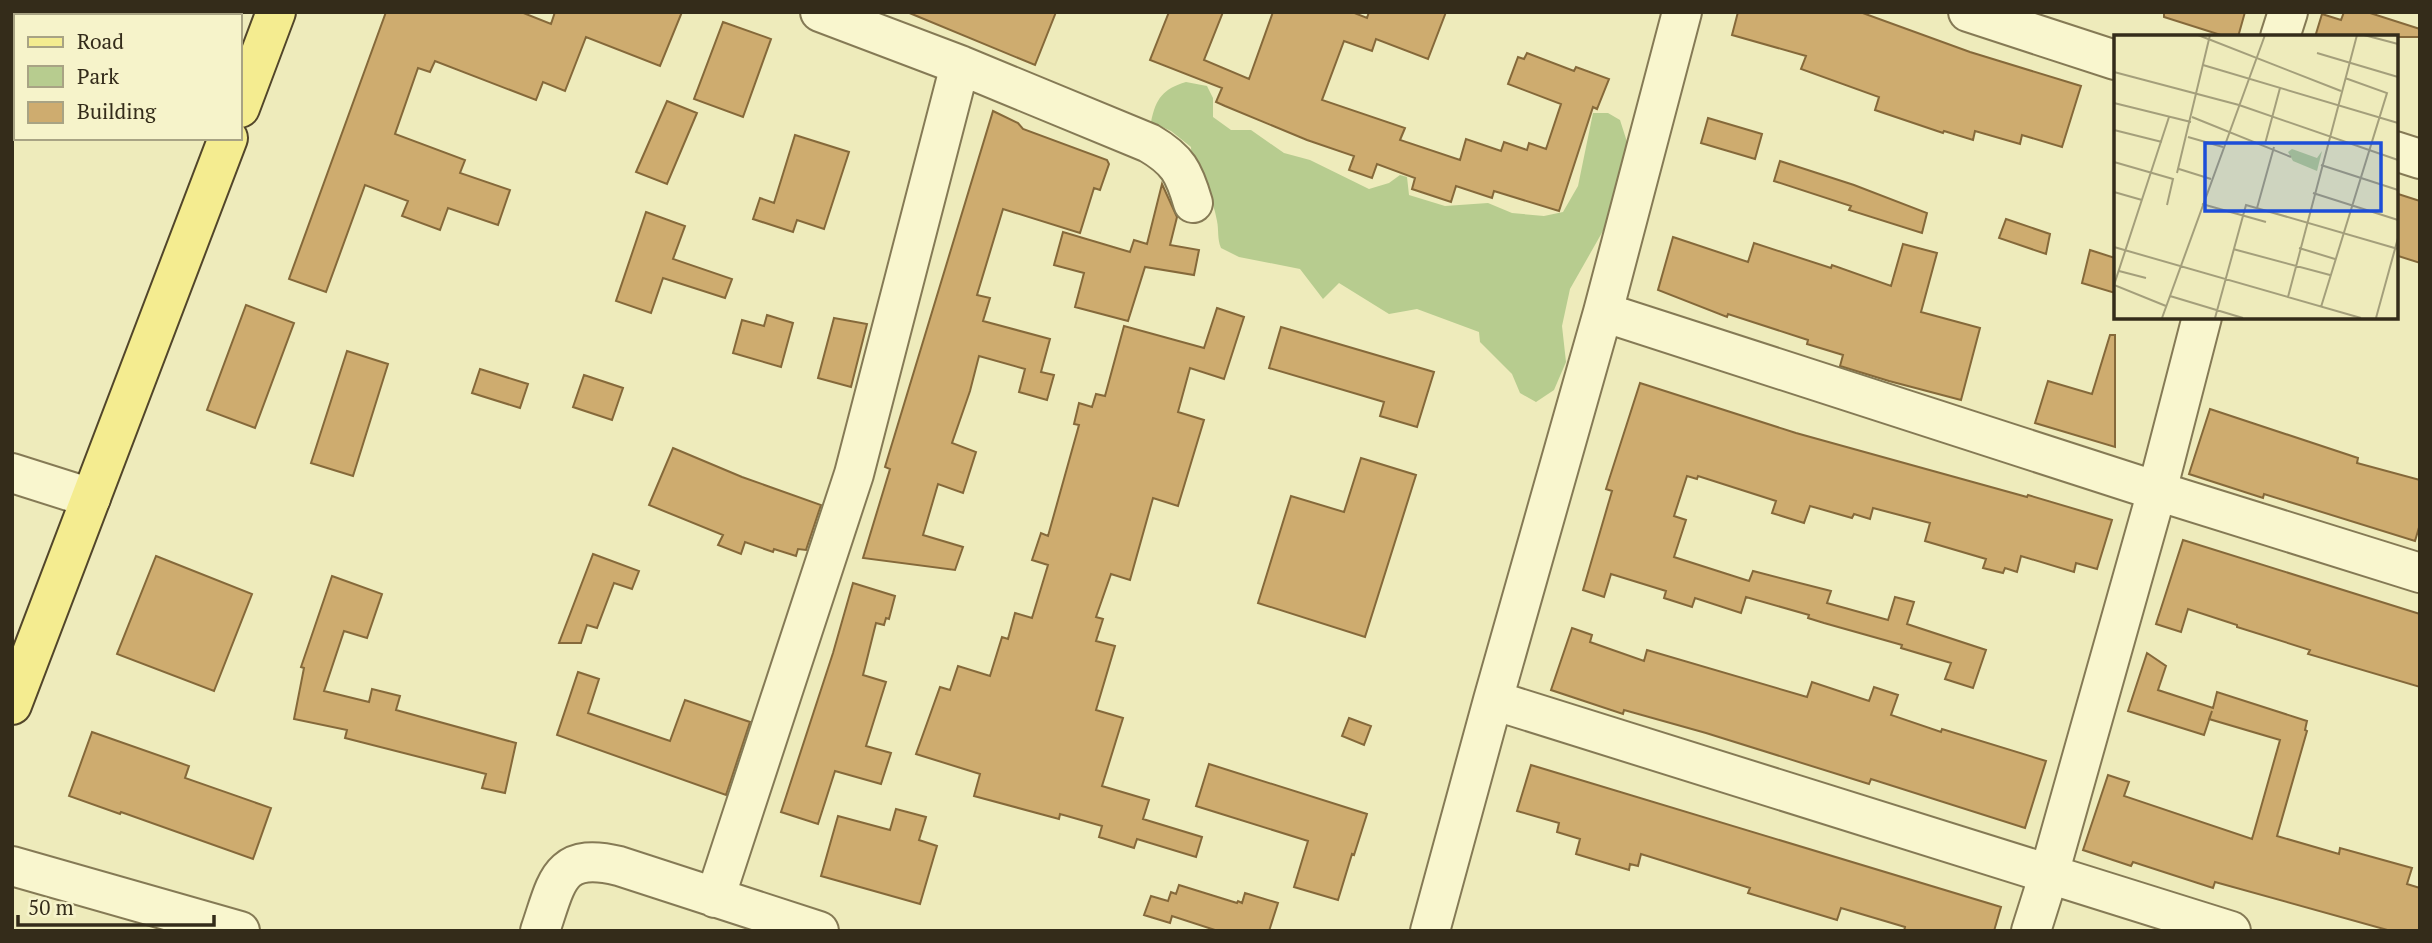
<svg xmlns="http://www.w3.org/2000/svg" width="2432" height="943" font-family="'PT Serif',serif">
  <rect width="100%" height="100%" fill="#eeebbb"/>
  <!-- green -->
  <path fill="#b7cc8f" d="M1186,82L1207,86L1213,98V117L1231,130H1251L1284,153L1310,160L1369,189L1389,183L1400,175L1407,177L1409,195L1445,206L1488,203L1512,213L1544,216L1563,212L1578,186L1593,113H1608L1620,120L1628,145L1612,215L1570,289L1562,326L1566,362L1554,390L1536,402L1520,393L1512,374L1480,342L1479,332L1417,309L1389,314L1339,283L1323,299L1300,269L1239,257L1221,248C1217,238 1219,231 1217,221C1215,210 1211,198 1208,188C1202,172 1191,166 1191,147L1171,131L1151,122C1156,98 1163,89 1186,82Z"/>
  <!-- building -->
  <path fill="#ceac6f" stroke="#85693a" stroke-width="2" d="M386,12H521L551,24L555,12H682L660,66L586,37L565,91L543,82L536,100L435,61L430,72L418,68L395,134L465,160L460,173L510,190L498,225L448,208L440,230L402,216L408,201L365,185L326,292L289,279Z
    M907,12H1056L1035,65Z
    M1169,12H1223L1204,60L1249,79L1273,12H1352L1367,18L1369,12H1446L1428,59L1376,39L1372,51L1344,41L1322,100L1405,128L1400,140L1460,160L1466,139L1501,151L1504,142L1527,150L1529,143L1546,149L1561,104L1508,84L1518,57L1524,59L1527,53L1574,71L1576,67L1609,79L1597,109L1593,107L1559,211L1494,191L1492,198L1456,186L1451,202L1412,189L1415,178L1377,164L1372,178L1349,170L1354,156L1307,140L1225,106L1216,102L1222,88L1150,60Z
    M1738,12H1860L1970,52L2081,86L2062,147L2022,135L2020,144L1975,131L1973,140L1944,131L1943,133L1875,110L1879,97L1801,69L1806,56L1732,35Z
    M2164,12H2245L2238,37H2227L2164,17Z
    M2344,12H2367L2420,29V37H2315L2322,14L2341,20Z
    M723,22L771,39L743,117L694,99Z
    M667,101L697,113L667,184L636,172Z
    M993,111L1018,123L1023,129L1107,160L1109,164L1100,190L1094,188L1080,233L1003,209L977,295L990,298L983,321L1050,339L1041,372L1054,375L1047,400L1019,392L1025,369L979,356L970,391L952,443L976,452L963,493L938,484L923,535L963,547L955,570L863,558L890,469L885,467Z
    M1708,118L1762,134L1755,159L1701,143Z
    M795,135L849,152L824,229L797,220L793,232L753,219L760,198L774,203Z
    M1780,161L1854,185L1927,213L1922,233L1849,210L1851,206L1774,181Z
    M1162,184L1177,217L1170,245L1199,250L1194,275L1145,267L1128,321L1075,307L1084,273L1054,265L1063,232L1130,252L1134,240L1147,244Z
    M2395,193L2420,201V263L2395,255Z
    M646,212L685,226L673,259L732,279L725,298L663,278L651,313L616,301Z
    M2006,219L2050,234L2046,254L1999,238Z
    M1673,237L1748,262L1754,243L1831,268L1832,265L1891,286L1903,244L1937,253L1921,312L1980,328L1961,400L1889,381L1840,366L1843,355L1807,344L1808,340L1728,314L1727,317L1658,290Z
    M2090,250L2115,258V293L2082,283Z
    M246,305L294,323L255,428L207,410Z
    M1217,308L1244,317L1224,379L1190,368L1178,412L1204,420L1178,506L1153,498L1130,580L1111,574L1096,617L1103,619L1096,641L1115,646L1096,710L1123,718L1102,786L1149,800L1143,819L1202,837L1196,857L1137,839L1134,848L1099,837L1102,826L1060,814L1059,819L974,796L980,774L916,754L940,687L950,690L958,666L990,676L1002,637L1008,639L1015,613L1032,618L1048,565L1032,560L1041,533L1048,536L1079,425L1074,424L1079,403L1092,407L1096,394L1105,396L1124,326L1204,348Z
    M767,315L793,323L781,367L733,353L742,320L764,326Z
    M834,318L867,324L851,387L818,378Z
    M1281,327L1434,372L1417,427L1380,416L1384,402L1269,368Z
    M2110,335H2115V447L2035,423L2048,381L2092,394Z
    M347,351L388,364L353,476L311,463Z
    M480,369L528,384L520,408L472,393Z
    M584,375L623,388L612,420L573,407Z
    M1640,383L1796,433L2027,497L2028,495L2112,520L2097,569L2076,563L2074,572L2021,556L2017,572L2005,568L2003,573L1983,568L1986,559L1925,541L1930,523L1873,508L1870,519L1854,514L1852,518L1810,506L1804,523L1772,513L1776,501L1698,476L1697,479L1687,476L1674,516L1686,520L1674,557L1749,581L1753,571L1831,591L1827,603L1888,620L1895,597L1914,602L1907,624L1986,650L1973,688L1945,679L1951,663L1901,648L1902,645L1824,623L1808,618L1809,615L1746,597L1741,613L1695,598L1692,607L1664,598L1666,591L1611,574L1604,597L1583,590L1612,491L1606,489Z
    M2210,409L2358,458L2357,463L2420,480V524L2415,541L2264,494L2263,498L2189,474Z
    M673,448L742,477L821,505L806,550L798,549L796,556L774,549L773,552L745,542L741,554L718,545L723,535L649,505Z
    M1361,458L1416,475L1365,637L1258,603L1291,496L1344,512Z
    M2183,540L2420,614V687L2308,654L2310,650L2237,627V625L2188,609L2181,632L2156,624Z
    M593,554L639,571L632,589L614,583L597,628L587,625L581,643H559Z
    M156,556L252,594L214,691L117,654Z
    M332,576L382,594L367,638L344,631L324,691L369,702L372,689L400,696L396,710L516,743L505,793L482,788L486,774L345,738L347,730L294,719L304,668L301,667Z
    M853,583L895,596L889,619L886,618L884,625L876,623L863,675L886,682L866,746L891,753L881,784L835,771L818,824L781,812L833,653Z
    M1572,628L1592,635L1590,642L1644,661L1647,650L1807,697L1812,682L1869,701L1874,687L1898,695L1891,715L1941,732L1942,729L2046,761L2025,828L1871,779L1869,784L1706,733L1624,710L1623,714L1551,690Z
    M2147,653L2166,666L2158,690L2213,708L2217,692L2307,721L2305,730L2307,731L2277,836L2339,854L2340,848L2412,868L2407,884L2420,888V931H2391L2215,882L2213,888L2133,862L2131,866L2083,850L2108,775L2129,782L2124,796L2252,839L2280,740L2209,719L2212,711L2204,735L2128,711Z
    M578,672L599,679L588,713L670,741L685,700L750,722L726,795L557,735Z
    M1349,718L1371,726L1364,745L1342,736Z
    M92,732L189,766L185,778L271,808L253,859L121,812L120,814L69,796Z
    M1209,764L1367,814L1354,855L1352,854L1338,900L1294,887L1308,841L1196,806Z
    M1531,765L2001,907L1994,931H1904L1905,927L1841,908L1837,920L1748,893L1750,888L1641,854L1638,866L1630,864L1629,870L1576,854L1580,839L1557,832L1559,823L1517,811Z
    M896,809L926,817L919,840L937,846L920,904L821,876L838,816L890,830Z
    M1179,885L1237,903L1238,901L1242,903L1245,893L1278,903L1269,931H1218L1172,916L1170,923L1144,915L1151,896L1168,901L1171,892L1176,894Z"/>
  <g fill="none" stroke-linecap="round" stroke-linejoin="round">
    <defs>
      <path id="minor" d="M98,12L111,16
        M820,12L960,65L1149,143C1178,160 1184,172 1193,203
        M1968,12L2115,60
        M2280,37L2288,12
        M2395,151L2420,159
        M1603,312L2157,491L2420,573
        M12,473L91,498
        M1493,700L2231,931
        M12,866L240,931
        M715,898L854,474L960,65
        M540,931C557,882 558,851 619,866L819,931
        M1430,931L1493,700L1603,312L1682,12
        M2031,931L2049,874L2157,491L2202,317"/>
      <path id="major" d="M240,108L276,12
        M12,705L228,138"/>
    </defs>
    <!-- minor casing -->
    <use href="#minor" stroke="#857a55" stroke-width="42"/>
    <!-- major casing -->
    <use href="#major" stroke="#52462a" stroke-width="42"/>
    <!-- minor -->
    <use href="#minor" stroke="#f9f6ce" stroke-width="38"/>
    <!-- major -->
    <use href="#major" stroke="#f4ec90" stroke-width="38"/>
  </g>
  <!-- overview -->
  <g transform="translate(2114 35)">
    <rect width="284" height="284" fill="#eeebbb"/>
    <path d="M178,114L203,123L208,116L203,136L179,126L174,117Z" fill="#b7cc8f"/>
    <path fill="none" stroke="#a49f7b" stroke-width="2" d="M84,0L227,56M250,0L284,9M203,18L284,42M89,30L284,88M0,37L125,70L284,125M0,68L77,87M78,82L177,122M0,95L48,107M74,102L109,112M151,109L166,53M0,127L59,144L53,170M207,130L284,155M65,134L97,144M63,138L96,0M0,157L28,165M199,158L284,185M88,169L152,187M143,173L160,112M0,212L247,283M185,213L221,224M119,214L216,240M5,236L32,243M56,261L129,283M174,262L243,0M52,271L0,250L55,82M207,272L273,58L231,43M48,283L151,0M101,283L132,170L284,214M262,283L284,203"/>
    <path fill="#1d4ed8" fill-opacity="0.15" stroke="#1d4ed8" stroke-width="3.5" d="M91,108H267V176H91Z"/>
    <rect width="284" height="284" fill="none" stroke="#342c1a" stroke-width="3.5"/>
  </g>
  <!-- border -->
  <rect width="2432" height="943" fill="none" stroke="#342c1a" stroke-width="28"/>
  <!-- legend -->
  <rect x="14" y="14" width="228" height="126" fill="#f6f3ca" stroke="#a8a384" stroke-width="2"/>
  <rect x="28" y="37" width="35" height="10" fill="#f4ec90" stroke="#a8a384" stroke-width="2"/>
  <text x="77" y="49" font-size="21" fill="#342c1a">Road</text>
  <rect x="28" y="66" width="35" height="21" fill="#b7cc8f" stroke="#a8a384" stroke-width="2"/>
  <text x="77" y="84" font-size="21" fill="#342c1a">Park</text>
  <rect x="28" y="102" width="35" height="21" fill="#ceac6f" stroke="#a8a384" stroke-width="2"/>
  <text x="77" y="119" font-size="21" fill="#342c1a">Building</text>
  <!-- scale -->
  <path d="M18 915v10h196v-10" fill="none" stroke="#342c1a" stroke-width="3.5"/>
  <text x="28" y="915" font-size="21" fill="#342c1a" stroke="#f6f3ca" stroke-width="5" paint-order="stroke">50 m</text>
</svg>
